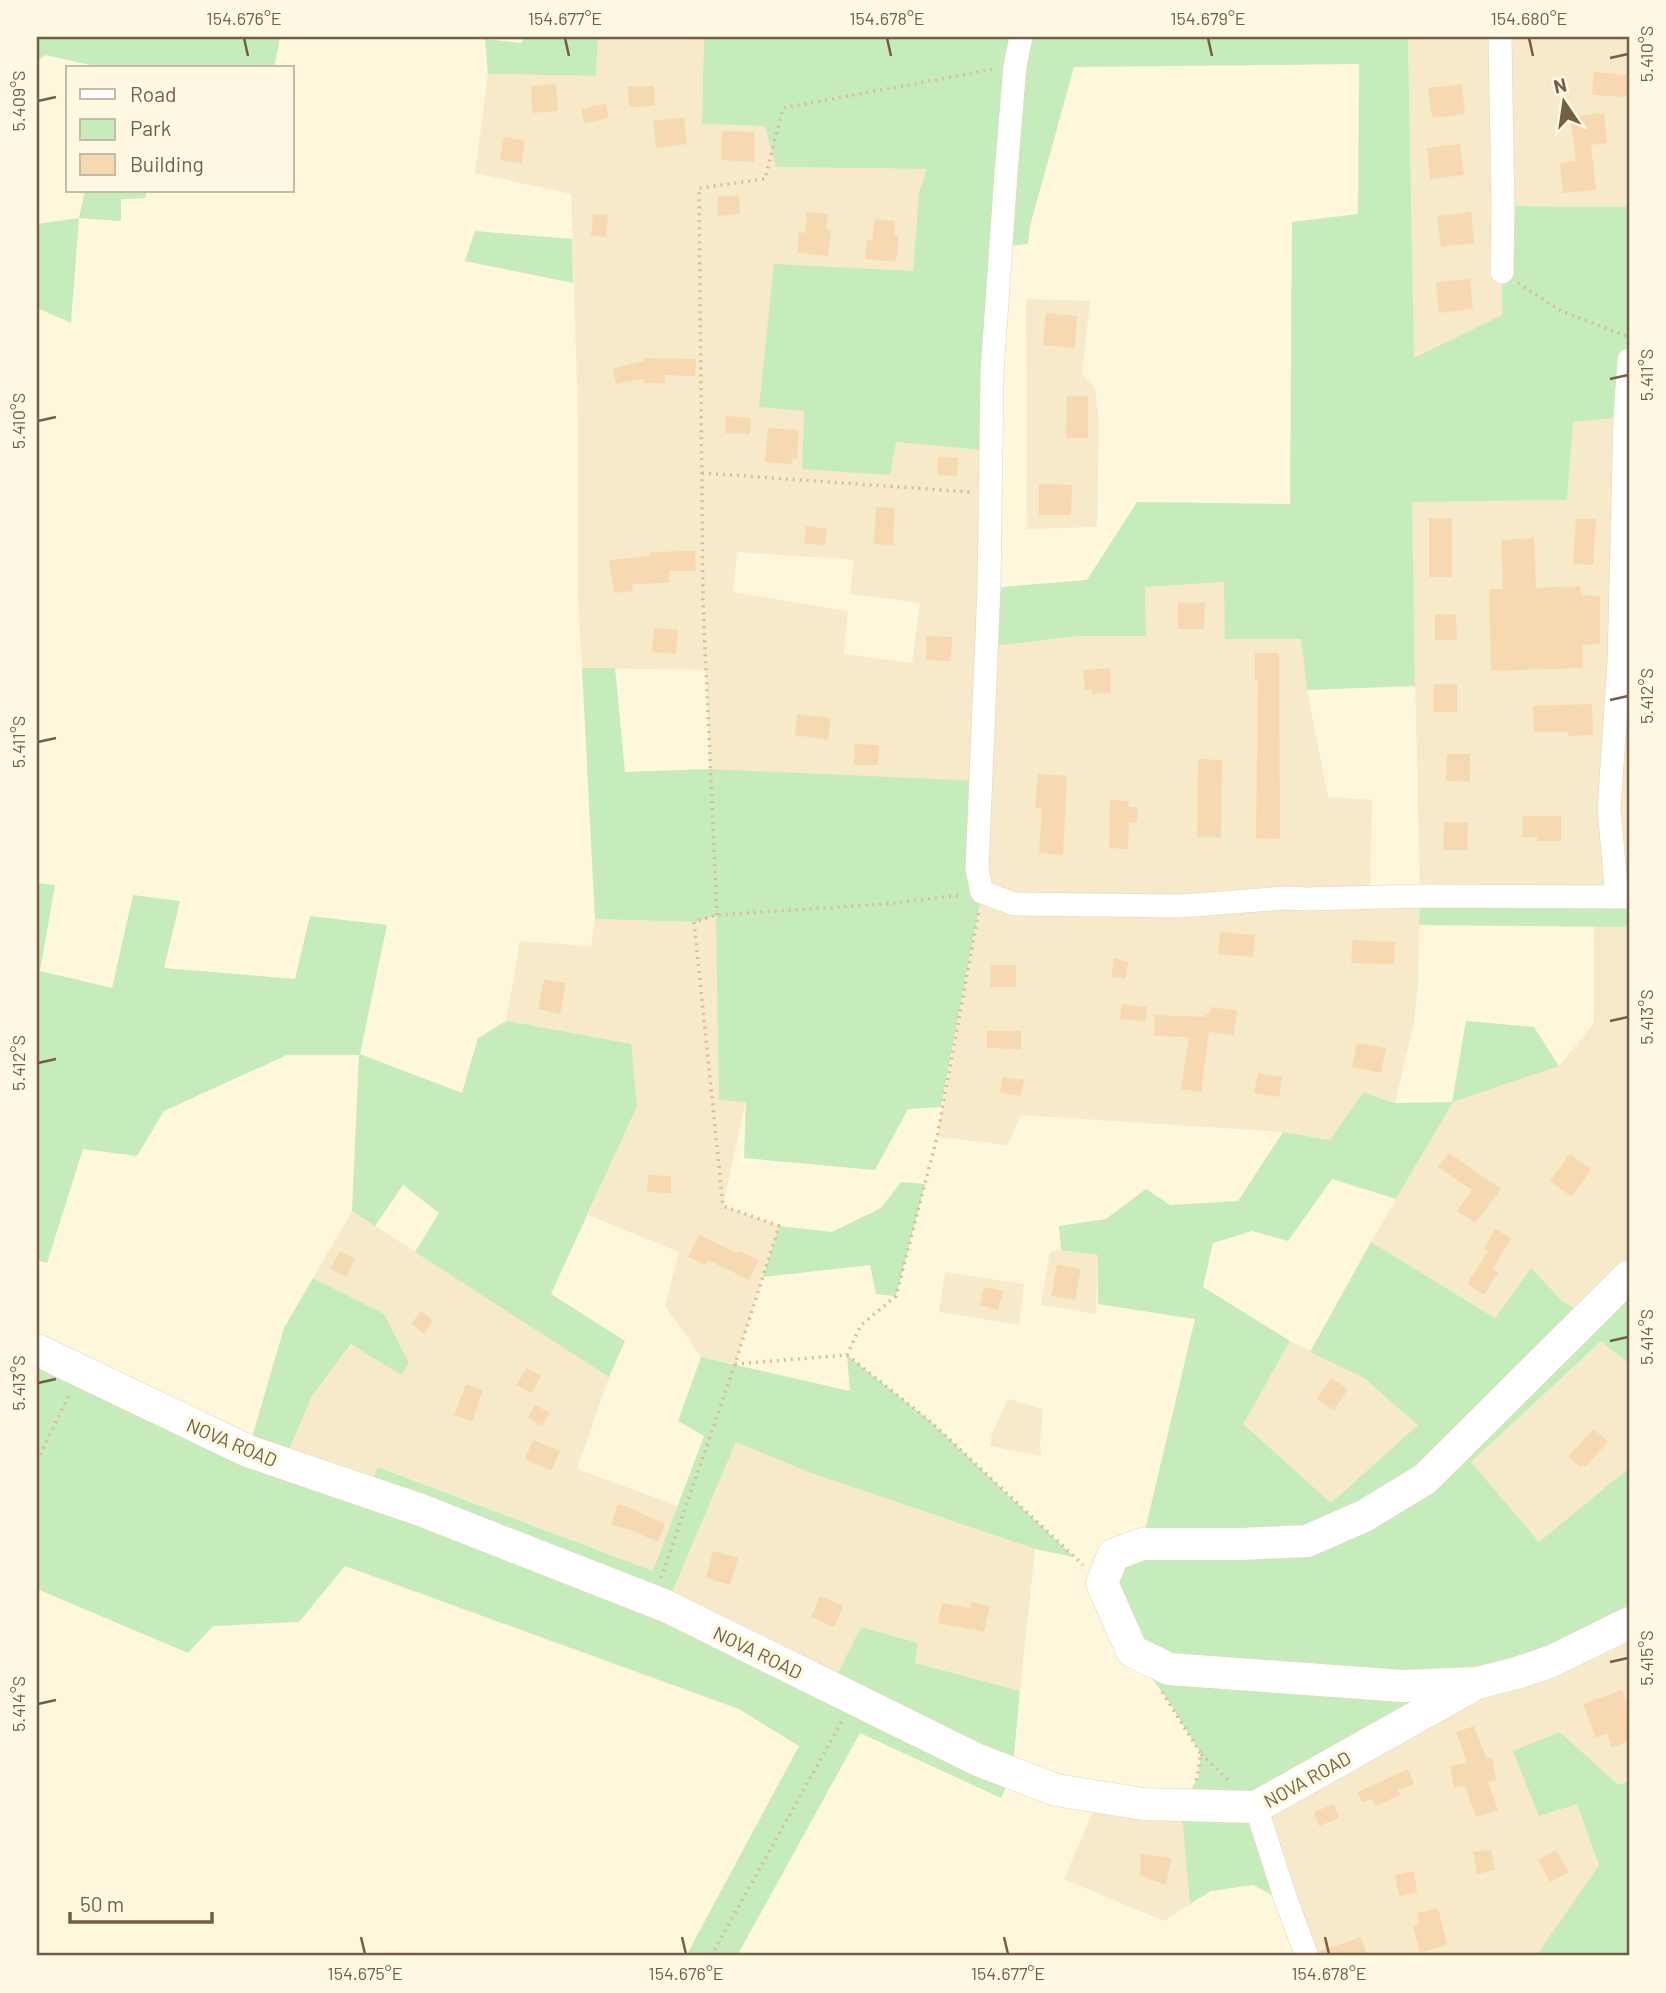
<svg xmlns="http://www.w3.org/2000/svg" width="1666" height="1993" font-family="Barlow,sans-serif">
  <rect width="100%" height="100%" fill="#fef7dc"/>
  <!-- residential -->
  <path fill="#f6eaca" fill-rule="evenodd" d="M598,37H704L702,124L765,126L777,167L927,169L919,192L913,271L804,411L802,469L896,442L991,451L989,588L1077,636H1146L1145,587L1225,582V639L1301,638L1307,690L1328,797L1372,800L1370,898L1420,895L1411,502L1567,500L1573,422L1625,417L1629,663V897L1420,896L1418,986L1414,1023L1395,1103L1363,1094L1330,1140L1283,1132L1021,1115L1008,1145L937,1137L982,892L980,782L710,769L706,670L582,668L578,600V416L571,194L475,173L488,74L596,76ZM737,552L854,560L850,594L920,603L912,663L844,654L848,611L733,592Z
    M1408,37H1629V207L1503,206L1502,315L1414,358Z
    M1026,299L1090,301L1082,374L1095,387L1099,420L1097,527L1027,529Z
    M717,915L719,1100L746,1101L723,1206L779,1226L735,1364L701,1357L665,1306L679,1252L588,1215L636,1106L506,1021L520,941L591,946L595,919L694,922Z
    M1594,925L1629,927V1276L1589,1316L1562,1301L1530,1269L1495,1318L1371,1242L1453,1102L1559,1066L1594,1023Z
    M352,1211L609,1377L577,1469L678,1506L653,1571L379,1467L368,1493L282,1463L312,1396L352,1344L401,1375L384,1314L313,1278Z
    M1061,1250L1098,1255L1096,1314L1041,1305L1050,1252Z
    M945,1272L1024,1284L1019,1325L939,1312Z
    M1290,1341L1364,1378L1419,1425L1331,1503L1242,1424Z
    M1601,1341L1629,1364V1468L1539,1542L1471,1462Z
    M1008,1399L1043,1409L1040,1442L1041,1456L990,1446L992,1434Z
    M736,1442L808,1472L1035,1549L1020,1691L914,1663L835,1680L666,1606Z
    M1629,1623V1781L1618,1786L1560,1732L1577,1804L1599,1865L1536,1956H1307L1256,1807Z
    M1099,1797L1181,1805L1190,1904L1164,1921L1064,1879Z"/>
  <!-- green -->
  <path fill="#c5ecba" d="M37,37H280L274,68H104L45,55L37,61Z
    M523,37H598L596,76L488,74L485,39L522,43Z
    M704,37H1408L1414,358L1502,315L1503,206L1629,207V385L1625,417L1573,422L1567,500L1412,502L1415,686L1307,690L1301,639H1225L1224,582L1145,587L1146,636H1077L985,647L989,588L1087,580L1137,502L1290,504L1292,222L1358,214L1359,64L1074,67L1030,226L1028,244L1002,247L991,451L896,442L890,475L802,469L804,411L759,407L774,264L913,271L919,192L927,169L776,167L765,126L702,124Z
    M85,191H147L145,198L121,199V221L79,218L71,323L37,308V224L79,218Z
    M475,231L572,239L573,283L465,261Z
    M582,668H615L625,772L710,769L980,781L982,892L941,1107L908,1109L875,1170L744,1158L746,1102L719,1100L716,916L694,922L595,919Z
    M37,883L55,885L40,971L112,988L133,895L180,901L164,968L295,979L310,916L387,925L360,1054L462,1093L478,1038L506,1021L631,1044L637,1106L551,1294L625,1341L609,1377L415,1252L439,1213L403,1185L375,1226L352,1211L359,1055H287L164,1111L137,1156L83,1149L47,1263L37,1260Z
    M1420,896L1629,897V927L1419,925Z
    M1466,1021L1534,1027L1559,1066L1453,1102L1396,1199L1332,1179L1288,1241L1252,1231L1213,1243L1203,1287L1290,1341L1243,1424L1331,1503L1418,1425L1364,1378L1310,1352L1371,1242L1495,1318L1531,1268L1562,1301L1588,1316L1629,1276V1364L1601,1341L1471,1462L1539,1542L1629,1468V1623L1257,1807L1287,1903L1253,1885L1211,1891L1190,1904L1181,1805L1198,1778L1201,1754L1169,1702L1132,1651L1102,1583L1142,1543L1195,1319L1098,1304V1255L1061,1250L1059,1226L1106,1219L1146,1189L1170,1205L1238,1201L1283,1132L1330,1140L1363,1093L1395,1103L1452,1102Z
    M901,1182L925,1184L896,1296L876,1294L870,1265L763,1277L779,1226L832,1232L881,1208Z
    M313,1278L384,1314L409,1363L401,1375L351,1344L312,1396L283,1463L368,1493L378,1467L653,1571L704,1436L678,1421L701,1357L850,1391L847,1355L931,1422L1074,1557L1035,1549L808,1472L736,1442L666,1606L831,1687L861,1627L918,1643L915,1663L1020,1691L1012,1774L1001,1798L860,1733L737,1956H686L799,1746L739,1709L345,1566L299,1622L213,1626L188,1653L37,1589V1350L248,1451L284,1328Z
    M1560,1732L1618,1785L1629,1781V1956H1536L1599,1865L1577,1804L1539,1816L1513,1751Z"/>
  <!-- building -->
  <path fill="#f6d9b1" d="M1594,72L1627,75L1626,97L1592,95Z
    M556,84L558,111L532,113L531,86Z
    M1462,84L1465,114L1432,118L1428,88Z
    M654,86L655,106L629,107L628,87Z
    M606,104L609,118L584,123L581,109Z
    M1604,113L1607,143L1591,145L1596,190L1563,193L1560,163L1576,161L1570,117Z
    M684,117L687,144L656,148L653,121Z
    M722,131L755,132L754,162L721,160Z
    M504,137L525,141L521,164L500,160Z
    M1460,144L1464,175L1430,179L1427,148Z
    M739,195L740,214L718,216L717,197Z
    M807,212L828,214L826,229L831,230L828,256L797,253L799,232L805,233Z
    M1471,212L1474,243L1441,247L1437,216Z
    M593,214L608,215L606,237L591,236Z
    M875,219L895,221L894,236H899L896,262L865,259L867,239L872,240Z
    M1470,279L1473,309L1439,313L1436,282Z
    M1046,313L1077,316L1075,348L1043,345Z
    M644,358L696,359L695,376L665,375V383H644V379L616,384L613,368L644,361Z
    M1067,396H1088V438H1066Z
    M726,416L751,418L750,434L725,433Z
    M768,428L799,430L797,459L793,458L792,464L765,462Z
    M938,457L958,458L957,476L937,475Z
    M1039,484L1072,485L1071,515H1039Z
    M876,507L895,508L893,545L874,544Z
    M1429,518L1452,519V577H1429Z
    M1576,519H1596L1593,565L1573,564Z
    M806,526L827,529L825,545L804,543Z
    M1534,538L1536,588L1580,586L1581,595L1600,596V644L1582,645L1583,668L1491,671L1489,589H1503L1501,540Z
    M695,551L696,571H669V583L632,584L633,591L614,593L609,560L650,556V552Z
    M1178,602L1205,603L1204,629H1178Z
    M1456,614L1457,640H1435V615Z
    M654,628L678,630L676,654L652,652Z
    M927,636L952,637L951,661L926,660Z
    M1255,653H1279L1280,839L1256,838L1258,680H1255Z
    M1110,668L1111,693L1092,694V689L1085,690L1083,670Z
    M1434,684H1457V712H1433Z
    M1592,704L1593,735L1568,736V732H1534L1533,706Z
    M797,714L831,718L828,740L795,735Z
    M855,744L879,745L878,765H854Z
    M1447,754H1470V782L1446,781Z
    M1198,759L1222,760L1221,838L1197,837Z
    M1038,774L1067,776L1063,855L1039,853L1042,809L1035,808Z
    M1110,800L1129,801L1128,807H1138L1137,822H1129L1128,849L1109,848Z
    M1523,816H1561V841H1537V837H1522Z
    M1444,822L1468,823L1467,850H1443Z
    M1220,932L1255,935L1253,957L1218,954Z
    M1353,940L1395,942L1394,964L1351,963Z
    M1114,958L1128,962L1126,978L1111,977Z
    M991,965H1016V987H990Z
    M544,979L566,983L560,1014L538,1009Z
    M1122,1004L1147,1007L1145,1022L1120,1019Z
    M1211,1007L1237,1011L1234,1035L1209,1032L1201,1092L1181,1089L1189,1037L1154,1036L1155,1015L1205,1017L1206,1014H1209Z
    M987,1031H1021V1049L987,1048Z
    M1357,1043L1386,1048L1381,1073L1352,1067Z
    M1258,1073L1282,1077L1279,1097L1254,1093Z
    M1002,1077L1024,1080L1021,1096L1000,1093Z
    M1449,1153L1501,1189L1475,1223L1457,1211L1472,1190L1438,1167Z
    M1570,1154L1591,1169L1572,1197L1550,1181Z
    M648,1175L671,1176V1193L647,1192Z
    M1495,1229L1511,1238L1493,1269L1498,1273L1484,1295L1467,1284L1488,1251L1484,1249Z
    M699,1235L737,1253L738,1251L759,1260L749,1280L708,1260L705,1265L688,1257Z
    M340,1251L355,1259L346,1277L330,1269Z
    M1057,1264L1081,1269L1075,1300L1051,1296Z
    M984,1287L1003,1291L998,1310L980,1305Z
    M421,1311L433,1321L424,1334L411,1324Z
    M527,1368L541,1376L531,1393L516,1385Z
    M1331,1378L1348,1389L1334,1410L1317,1399Z
    M466,1384L483,1390L472,1421L454,1415Z
    M535,1405L550,1413L542,1426L528,1417Z
    M1594,1429L1608,1442L1585,1467L1582,1465L1580,1467L1568,1456Z
    M533,1440L560,1451L551,1470L525,1459Z
    M618,1504L635,1509L634,1510L665,1524L658,1542L628,1529L611,1525Z
    M713,1551L738,1558L730,1585L706,1578Z
    M820,1596L843,1606L834,1627L811,1617Z
    M971,1602L990,1606L984,1632L938,1623L942,1603L970,1608Z
    M1622,1690L1629,1711V1741L1612,1748L1607,1733L1596,1738L1583,1704Z
    M1474,1726L1487,1759L1492,1758L1496,1780L1488,1782L1498,1810L1476,1817L1465,1786L1454,1788L1450,1766L1467,1763L1456,1732Z
    M1408,1769L1414,1784L1398,1790L1400,1795L1375,1806L1372,1799L1362,1802L1358,1792Z
    M1334,1804L1339,1818L1319,1826L1314,1812Z
    M1491,1849L1495,1870L1477,1874L1473,1852Z
    M1556,1850L1569,1872L1550,1882L1538,1860Z
    M1141,1854L1171,1858L1166,1885L1140,1875Z
    M1414,1871L1417,1892L1399,1896L1395,1875Z
    M1438,1908L1447,1945L1420,1953L1413,1926L1420,1924L1417,1913Z
    M1361,1937L1367,1956H1321L1320,1951Z"/>
  <g fill="none" stroke-linecap="round" stroke-linejoin="round">
    <defs>
      <path id="street" d="M1021,37L1015,66L1006,173L992,373L989,588L977,869L982,892L1014,904L1181,906L1285,898L1308,899L1420,896L1629,897
        M1500,37L1503,206L1502,272
        M1617,897L1609,809L1619,663L1625,417L1629,360
        M1256,1807L1287,1903L1307,1956"/>
      <path id="secondary" d="M1629,1276L1425,1479L1364,1516L1307,1541L1240,1544H1142L1113,1555L1102,1583L1132,1651L1169,1669L1403,1686L1477,1683L1517,1673L1552,1661L1629,1623
        M37,1350L248,1451L418,1509L666,1606L978,1760L1056,1790L1143,1804L1256,1807L1477,1683"/>
    </defs>
    <!-- street casing -->
    <use href="#street" stroke="#e2d4b8" stroke-width="24"/>
    <!-- secondary casing -->
    <use href="#secondary" stroke="#e8d6b5" stroke-width="33"/>
    <!-- path -->
    <path stroke="#dabd95" stroke-width="3.5" stroke-dasharray="2 5" stroke-linecap="butt" d="M1518,283L1561,311L1629,337
      M702,473L970,492
      M717,915L703,602L699,188L765,179L783,108L995,69
      M847,1355L931,1422L1083,1565
      M735,1364L847,1355L861,1325L896,1296L937,1137L979,910
      M37,1461L70,1393
      M661,1578L735,1364L779,1226L723,1206L694,922L717,915L884,904L962,895
      M1162,1692L1201,1754L1196,1781
      M1201,1754L1229,1781
      M711,1956L843,1719"/>
    <!-- street -->
    <use href="#street" stroke="#fff" stroke-width="23"/>
    <!-- secondary -->
    <use href="#secondary" stroke="#fff" stroke-width="32"/>
  </g>
  <!-- ticks -->
  <path fill="none" stroke="#755e43" stroke-width="2.5" d="M244,38L248,56M565,38L569,56M887,38L891,56M1208,38L1212,56M1529,38L1533,56M1610,58L1628,54M38,101L56,97M1610,379L1628,375M38,421L56,417M1610,700L1628,696M38,742L56,738M1610,1021L1628,1017M38,1063L56,1059M1610,1341L1628,1337M38,1383L56,1379M1610,1662L1628,1658M38,1704L56,1700M361,1937L365,1954M682,1937L686,1954M1004,1937L1008,1954M1325,1937L1329,1954"/>
  <g text-anchor="middle" dominant-baseline="central" stroke-width="7" stroke-linejoin="round" paint-order="stroke">
    <!-- street labels -->
    <g font-size="19" fill="#755e43" stroke="#fff9e4">
      <text transform="translate(232 1442) rotate(23)">NOVA ROAD</text>
      <text transform="translate(758 1652) rotate(26)">NOVA ROAD</text>
      <text transform="translate(1307 1779) rotate(-29)">NOVA ROAD</text>
    </g>
  </g>
  <!-- border -->
  <rect width="1666" height="1993" fill="none" stroke="#fff9e4" stroke-width="77"/>
  <!-- legend -->
  <rect x="66" y="66" width="228" height="126" fill="#fff9e4" stroke="#c8bba4" stroke-width="2"/>
  <rect x="80" y="89" width="35" height="10" fill="#ffffff" stroke="#c8bba4" stroke-width="2"/>
  <text x="130" y="102" font-size="21" fill="#755e43">Road</text>
  <rect x="80" y="119" width="35" height="21" fill="#c5ecba" stroke="#c8bba4" stroke-width="2"/>
  <text x="130" y="136" font-size="21" fill="#755e43">Park</text>
  <rect x="80" y="154" width="35" height="21" fill="#f6d9b1" stroke="#c8bba4" stroke-width="2"/>
  <text x="130" y="172" font-size="21" fill="#755e43">Building</text>
  <!-- north arrow -->
  <g transform="translate(1564 102) rotate(347)" stroke="#fff9e4" stroke-width="5" paint-order="stroke">
  <path d="M0-5L12 26L0 18L-12 26Z" fill="#755e43"/>
  <text y="-10" font-size="19" font-weight="bold" text-anchor="middle" fill="#755e43">N</text>
  </g>
  <!-- scale -->
  <path d="M70 1912v10h142v-10" fill="none" stroke="#755e43" stroke-width="3.5"/>
  <text x="80" y="1912" font-size="21" fill="#755e43" stroke="#fff9e4" stroke-width="5" paint-order="stroke">50 m</text>
  <rect x="38" y="38" width="1590" height="1916" fill="none" stroke="#755e43" stroke-width="2.5"/>
  <g font-size="18" text-anchor="middle" fill="#755e43">
    <text x="244" y="25">154.676°E</text>
    <text x="565" y="25">154.677°E</text>
    <text x="887" y="25">154.678°E</text>
    <text x="1208" y="25">154.679°E</text>
    <text x="1529" y="25">154.680°E</text>
    <text transform="translate(1647 54) rotate(-90)" y="6">5.410°S</text>
    <text transform="translate(19 101) rotate(-90)" y="6">5.409°S</text>
    <text transform="translate(1647 375) rotate(-90)" y="6">5.411°S</text>
    <text transform="translate(19 421) rotate(-90)" y="6">5.410°S</text>
    <text transform="translate(1647 696) rotate(-90)" y="6">5.412°S</text>
    <text transform="translate(19 742) rotate(-90)" y="6">5.411°S</text>
    <text transform="translate(1647 1017) rotate(-90)" y="6">5.413°S</text>
    <text transform="translate(19 1063) rotate(-90)" y="6">5.412°S</text>
    <text transform="translate(1647 1337) rotate(-90)" y="6">5.414°S</text>
    <text transform="translate(19 1383) rotate(-90)" y="6">5.413°S</text>
    <text transform="translate(1647 1658) rotate(-90)" y="6">5.415°S</text>
    <text transform="translate(19 1704) rotate(-90)" y="6">5.414°S</text>
    <text x="365" y="1980">154.675°E</text>
    <text x="686" y="1980">154.676°E</text>
    <text x="1008" y="1980">154.677°E</text>
    <text x="1329" y="1980">154.678°E</text>
  </g>
</svg>
